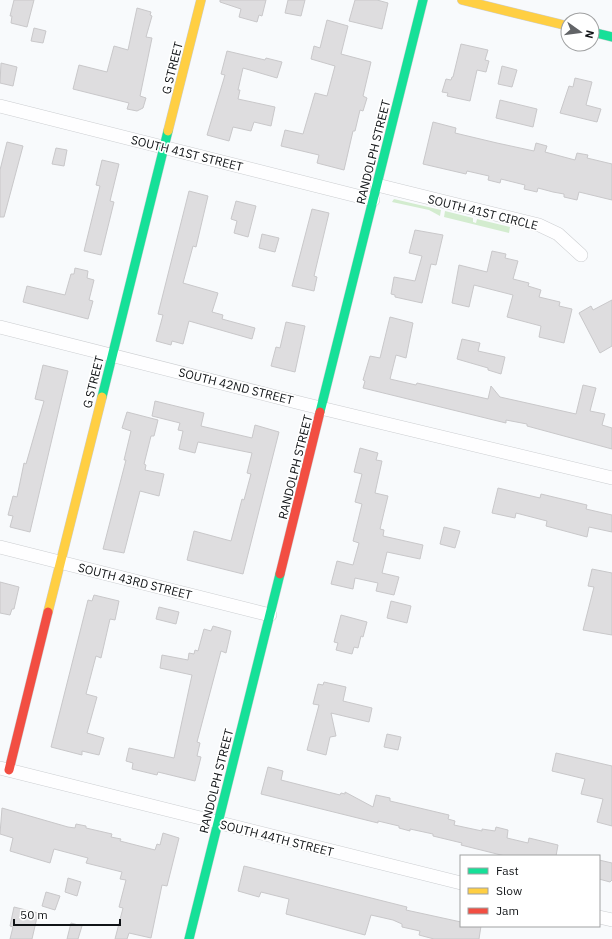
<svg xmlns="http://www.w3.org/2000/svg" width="612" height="939" font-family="'IBM Plex Sans',sans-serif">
  <rect width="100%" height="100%" fill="#f8fafc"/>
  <!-- green -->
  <path fill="#d3eccf" d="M394,199L441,210L440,216L429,210L392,202Z
    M445,211L473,218V222L476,223L477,219L510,227L509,233L444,217Z"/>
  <!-- building -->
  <path fill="#dedddf" stroke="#c9c8ca" d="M14,0H34L27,27L11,23L12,16H10Z
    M220,0H266L262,16L259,15L257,22L239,17L241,9L220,2Z
    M288,0H305L301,16L285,13Z
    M355,0H377L388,3L382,29L349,21Z
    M137,8L151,12L150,15L152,16L146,37L152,38L140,96L146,98L143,108L137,111L127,109L129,103L73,89L79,65L107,72L114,46L128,50Z
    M327,20L348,26L341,54L371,62L363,96L367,98L363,111L360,110L355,131H353L344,170L317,163L319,155L281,146L285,130L303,134L315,93L327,96L335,66L311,59L314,46L320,48Z
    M34,28L46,31L43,43L31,41Z
    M461,44L488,50L485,60L489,61L486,72L477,70L470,101L447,96L448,93L442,92L446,79L451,80L452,77H453Z
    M227,51L265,60L266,58L282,62L277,78L243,68L238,90H240L238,99L275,107L271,126L254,122L251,131L233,127L229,141L207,135L225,75L221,74Z
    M1,63L17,67L13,86L0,83Z
    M502,66L517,70L512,87L498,84Z
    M575,78L592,82L586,105L601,109L597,122L560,113L569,86L573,87Z
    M500,100L537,109L533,127L496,118Z
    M433,122L456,128L455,133L497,143L534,151L536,143L547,146L545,152L575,160L577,153L588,155L587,158L612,164V200L579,192L577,200L564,197V194L553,192L538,188L537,192L524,189L525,185L501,179L500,183L488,180L489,176L467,171L466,174L423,164Z
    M7,142L23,146L4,217H0V170Z
    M56,148L67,150L64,166L52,164Z
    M102,160L119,164L110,201L114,202L101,255L84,251L100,186L96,185Z
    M189,191L208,196L196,247L193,246L183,283L218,293L212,312L223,315L222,319L255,328L252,339L189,321L183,344L172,341L171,345L156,341L163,315L158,314Z
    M236,201L256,206L248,237L234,233L237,221L231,219Z
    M312,209L329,213L314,276L317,277L314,291L292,286Z
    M415,230L443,235L436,265L431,264L422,303L395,297V295L391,294L394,277L415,281L422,256L409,253Z
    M262,234L279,238L275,252L259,248Z
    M492,251L506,254L505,258L518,261L513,279L529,283L528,286L541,290L539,297L560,302L559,306L572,309L564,343L539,337L541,326L507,317L513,295L474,285L469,307L452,303L459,265L487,272Z
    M75,268L88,271L87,278L94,280L89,300L93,301L88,319L23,302L27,286L65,295L71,274H74Z
    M612,300V346L600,353L579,313L591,306L593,310Z
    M390,317L413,323L406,358L396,355L390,379L416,385L417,383L488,399L491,386L500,397L576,414L583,385L596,388L590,411L605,414L602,425L612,428V449L527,426V424L506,420V423L363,388L365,381L363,380L370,356L380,358Z
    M286,322L305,326L295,372L271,366L276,347L280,348Z
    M462,339L480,343L478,351L505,357L501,374L488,370V368L457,359Z
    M43,365L68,371L30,532L10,527L13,516L8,515L13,496L17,497L24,463L26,464L44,401L35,399Z
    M155,401L204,413L201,426L252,438L255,425L279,432L243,574L187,560L194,531L231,541L242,499L244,500L251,474L247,473L252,453L198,442L195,453L179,449L183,431L178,430L180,423L152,416Z
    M127,412L158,420L154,436H151L144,464L146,465L145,470L164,474L159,496L140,491L124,553L103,549L126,460H124L131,431L122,428Z
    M360,448L378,453L376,460L382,461L375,493L388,496L380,529L384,530L383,536L423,545L420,559L387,552L382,573L399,577L394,595L376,591L378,583L355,578L353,589L331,584L337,561L353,565L359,543L353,541L362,504L355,502L362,474L354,472Z
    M498,488L540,498L541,494L587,505L586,509L612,515V532L589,527L587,537L546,526L547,521L516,513L515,518L492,513Z
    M444,527L460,531L455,548L440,544Z
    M592,569L612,573V635L583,630L594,587L588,586Z
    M0,582L19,587L14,609H12L10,615L0,613Z
    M94,595L119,601L115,620L110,619L101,658L96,656L86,694L97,697L87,733L104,738L99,755L82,751V755L51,747L88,600L92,601Z
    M391,601L411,606L407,623L387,618Z
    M159,607L179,612L176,624L156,619Z
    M341,615L367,622L363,637L361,636L358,648L354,647L352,654L336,650L338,643L334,642Z
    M213,626L231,631L226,653L221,651L197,742L200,743L197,756L201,757L195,781L158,772L157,775L132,769L133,763L126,761L129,748L174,758L192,675L160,668L162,655L188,660L189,653L194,654L195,650L198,651L204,629L211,631Z
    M324,682L346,687L343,701L372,708L369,722L331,713L336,736L330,737L326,755L307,750L319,705L313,704L318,684L323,685Z
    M387,734L401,737L398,750L384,747Z
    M556,753L612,766V826L597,822L603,799L581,794L585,779L552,771Z
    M268,767L283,771L281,780L340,795L341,793L345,794V792L373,807L376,795L390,798V801L449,815L448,819L455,821L454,825L482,831V829L495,831L496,827L508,830L507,838L528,843L529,838L558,845L556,856H505L461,845L462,843L433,836V834L410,829V831L399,828V826L378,821V823L261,794Z
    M2,808L68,827L75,828L76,824L86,826V828L112,834L111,837L121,839L120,841L155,850L157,844L160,845L163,833L179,838L167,886L162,885L151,938L129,933L127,939H115L123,908L119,907L126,880L120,879L122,872L86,863L88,858L54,849L50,863L10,851L13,838L0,834Z
    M599,860L612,863V880L610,882L599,879Z
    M244,866L407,907L406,910L461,922V926H481L479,939H434L419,935L420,931L402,927V924L393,920L371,915L365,935L286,914L289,899L261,892L259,897L238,891Z
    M68,878L81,882L77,896L65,892Z
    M46,892L60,896L55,910L42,906Z
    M14,907L38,913L32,939H10L13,927L10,926Z
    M71,923L82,926L78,939H67Z"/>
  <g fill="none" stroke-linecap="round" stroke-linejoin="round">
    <defs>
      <path id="street" d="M0,106L373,200
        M377,185L539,225L558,234L581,255
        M0,327L304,404L612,478
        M0,547L270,615
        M0,768L461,883
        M599,917L612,920"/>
      <path id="fast" d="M592,32L612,37
        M102,397L168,131
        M320,412L423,0
        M189,939L280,574"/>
      <path id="slow" d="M462,0L568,26
        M168,131L201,0
        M48,612L102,397"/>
      <path id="jam" d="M280,574L320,412
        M9,770L48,612"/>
    </defs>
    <!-- street casing -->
    <use href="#street" stroke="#ccced1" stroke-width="14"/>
    <!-- fast casing -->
    <use href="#fast" stroke="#ccced1" stroke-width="10"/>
    <!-- slow casing -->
    <use href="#slow" stroke="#ccced1" stroke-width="10"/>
    <!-- jam casing -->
    <use href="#jam" stroke="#ccced1" stroke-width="10"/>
    <!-- street -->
    <use href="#street" stroke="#fefeff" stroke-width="13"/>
    <!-- fast -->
    <use href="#fast" stroke="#16e098" stroke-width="9"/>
    <!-- slow -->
    <use href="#slow" stroke="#ffcf43" stroke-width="9"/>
    <!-- jam -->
    <use href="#jam" stroke="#f24e42" stroke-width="9"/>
  </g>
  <g text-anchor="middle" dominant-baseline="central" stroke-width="3.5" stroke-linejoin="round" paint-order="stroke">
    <!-- street labels -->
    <g font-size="12" fill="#111417" stroke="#fff">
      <text transform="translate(172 68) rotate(-76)">G STREET</text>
      <text transform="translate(373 152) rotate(-76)">RANDOLPH STREET</text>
      <text transform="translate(187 153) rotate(14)">SOUTH 41ST STREET</text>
      <text transform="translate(483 212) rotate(14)">SOUTH 41ST CIRCLE</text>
      <text transform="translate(93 382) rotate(-76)">G STREET</text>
      <text transform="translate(236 386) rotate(14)">SOUTH 42ND STREET</text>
      <text transform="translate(295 467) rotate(-76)">RANDOLPH STREET</text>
      <text transform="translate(135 581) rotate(14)">SOUTH 43RD STREET</text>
      <text transform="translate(216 781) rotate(-76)">RANDOLPH STREET</text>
      <text transform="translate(277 838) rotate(14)">SOUTH 44TH STREET</text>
    </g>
  </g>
  <!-- legend -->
  <rect x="460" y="855" width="140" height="72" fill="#ffffff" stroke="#a0a1a2"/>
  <rect x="468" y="868" width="20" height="6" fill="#16e098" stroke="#a0a1a2"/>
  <text x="496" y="875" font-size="12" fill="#111417">Fast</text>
  <rect x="468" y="888" width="20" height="6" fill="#ffcf43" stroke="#a0a1a2"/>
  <text x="496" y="895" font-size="12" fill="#111417">Slow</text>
  <rect x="468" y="908" width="20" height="6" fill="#f24e42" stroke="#a0a1a2"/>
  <text x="496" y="915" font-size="12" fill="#111417">Jam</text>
  <!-- north arrow -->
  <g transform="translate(580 32) rotate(104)"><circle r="19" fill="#ffffff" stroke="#a0a1a2"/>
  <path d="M0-3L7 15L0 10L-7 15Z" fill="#626467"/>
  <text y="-6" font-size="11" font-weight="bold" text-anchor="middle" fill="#111417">N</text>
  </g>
  <!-- scale -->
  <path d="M14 919v6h106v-6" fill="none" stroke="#111417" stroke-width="2"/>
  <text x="20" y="919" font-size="12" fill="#111417" stroke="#ffffff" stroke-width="3" paint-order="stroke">50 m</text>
</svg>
